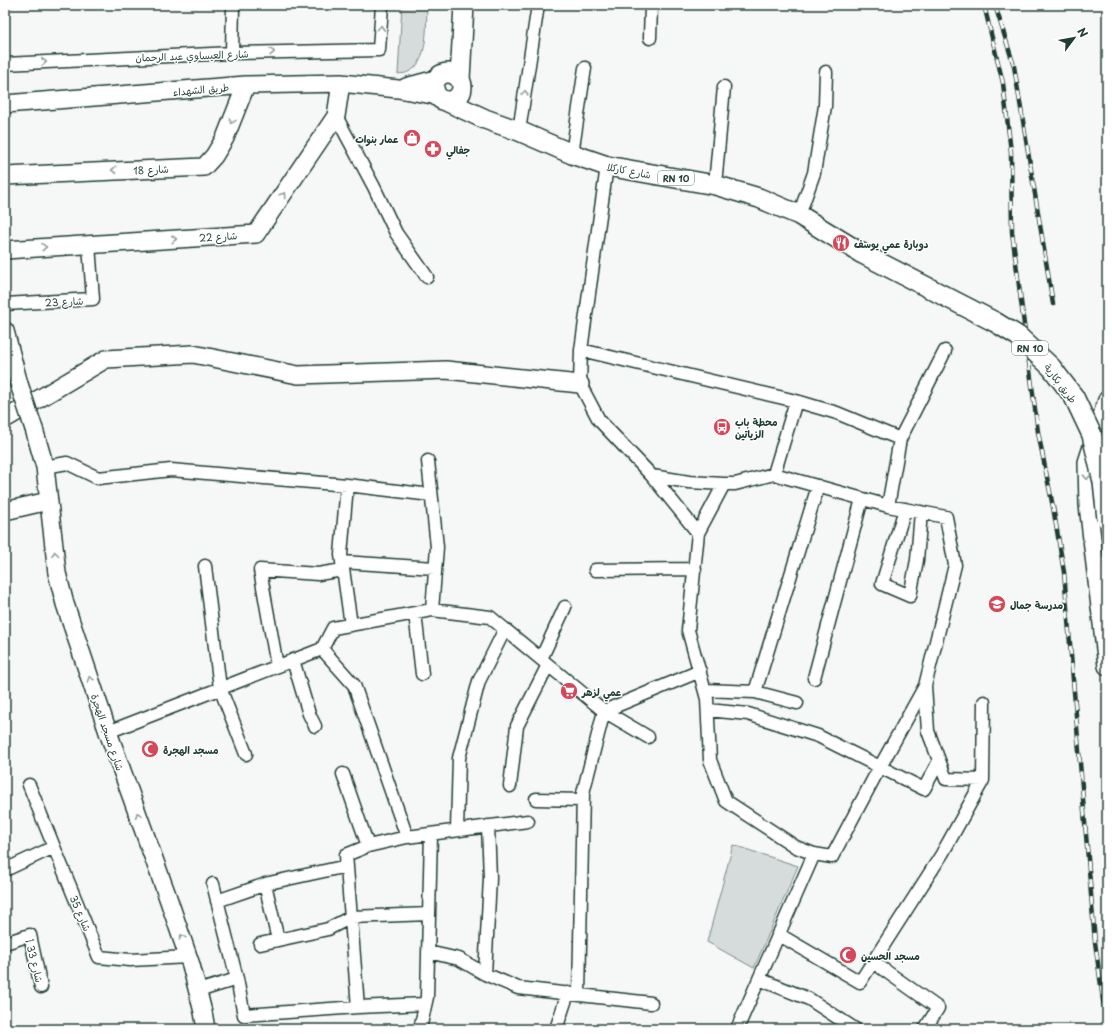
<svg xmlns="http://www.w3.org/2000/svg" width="1112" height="1034" font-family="'Playpen Sans','Playpen Sans Arabic',sans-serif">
  <rect width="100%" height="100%" fill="#f6f7f7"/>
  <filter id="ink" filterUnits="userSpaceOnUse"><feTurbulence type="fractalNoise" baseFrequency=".025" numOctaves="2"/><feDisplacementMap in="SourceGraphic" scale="8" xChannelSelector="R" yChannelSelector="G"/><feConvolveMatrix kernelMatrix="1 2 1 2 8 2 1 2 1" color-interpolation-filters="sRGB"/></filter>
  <g filter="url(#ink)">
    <!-- green -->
    <path fill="#d6dcdb" stroke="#7a8c88" d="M402,5H427C426,24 429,64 408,72C405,74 401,73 398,74Z
      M733,845L798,866L754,968L707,942Z"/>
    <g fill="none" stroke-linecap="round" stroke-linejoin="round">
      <defs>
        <path id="street" d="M650,38L651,5
          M232,53L233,5
          M5,64L232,53L379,50L382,5
          M336,116L374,187L396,233L427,277
          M519,131L538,5
          M572,154L585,68
          M607,166L581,350L580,384L599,420L652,476L698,533L688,630L707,699L710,760L726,801L796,847L814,854L737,1029
          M715,185L724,87
          M799,215L814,173L825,106L826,72
          M5,304L93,299L89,245
          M581,350L796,401L774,474L735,484H724L689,482L652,476
          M796,401L837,413L900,439L888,506
          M900,439L945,351
          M428,461L437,547L432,610
          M45,467L67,463L98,478L171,470L347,485L431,495
          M774,474L888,506L946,517L955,565L925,686L875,776L832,857L814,854
          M347,485L341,555L351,625
          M905,509L882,584L910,596L917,560L921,512
          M698,533L724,484
          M342,562L435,568
          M205,566L220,688L246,754
          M595,570L695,569
          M415,613L422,674
          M322,649L354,685L407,837L368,846L346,855L358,1007
          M541,659L565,607
          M293,660L309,714L315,726
          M277,666L260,570L318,574L343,570
          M814,678L862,499
          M925,686L928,731L946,779L983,780L984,702
          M705,690L755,692L818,486
          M755,692L797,703
          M708,710L748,714L818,736L924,789L939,761
          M108,732L322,649L333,628L432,610L490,617L604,711L648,737
          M343,774L368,846
          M29,785L54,847L99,957L130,960L189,957
          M510,786L517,726L548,665
          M536,799L582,800
          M457,830L459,758L479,681L505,629
          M407,837L528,821
          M5,870L54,847
          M213,884L237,979L244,1015L358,1007L425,1004
          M265,884L278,940
          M217,901L269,883L347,866
          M778,934L860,982L942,854L983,780
          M5,943L30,935L41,987
          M260,944L328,929L351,917L429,914
          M428,952L459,959L485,974L518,988L651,1003
          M873,962L938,1008L925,1029
          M485,974L490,878L488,826
          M759,979L809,999L855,1029
          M198,991L237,979
          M579,994L583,793L604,711L700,671
          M420,1029L427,997L431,834
          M556,1029L568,993"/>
        <path id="secondary" d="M406,87L436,79
          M5,104L246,85L341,83L398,89L438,96
          M5,176L204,167L214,156L225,138L246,85
          M5,250L256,234L336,116L341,83
          M5,331L19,384
          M1107,400L1087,462L1088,505L1107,666
          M5,419L106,359L193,354L298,375L446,370L580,384
          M34,429L45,467L57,573L65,604L108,732L167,895L191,965L203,1012L206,1029
          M5,511L48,501"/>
        <path id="primary" d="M434 87a14 14 0 1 1 28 0a14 14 0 1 1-28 0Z
          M460,79L464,5
          M446,101L485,119L519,131L572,154L607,166L715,185L759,198L799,215L861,253"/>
      </defs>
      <!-- street casing -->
      <use href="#street" stroke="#1f3d34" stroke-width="15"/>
      <!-- secondary casing -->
      <use href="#secondary" stroke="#1f3d34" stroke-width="20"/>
      <!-- primary casing -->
      <use href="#primary" stroke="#1f3d34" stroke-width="22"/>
      <!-- street -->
      <use href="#street" stroke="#fff" stroke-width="12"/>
      <!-- secondary -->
      <use href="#secondary" stroke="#fff" stroke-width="17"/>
      <!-- primary -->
      <use href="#primary" stroke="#fff" stroke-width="19"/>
      <defs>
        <path id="rail" d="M984,5L1003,83L1011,152L1012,232L1038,432L1053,507L1064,572L1095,942L1107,1029
          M995,5L1014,66L1053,304"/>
      </defs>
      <!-- rail casing -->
      <use href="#rail" stroke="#1f3d34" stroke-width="4.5"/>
      <!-- rail -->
      <use href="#rail" stroke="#fff" stroke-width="3" stroke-dasharray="9" stroke-linecap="butt"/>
      <defs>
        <path id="secondary-bridge" d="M19,384L34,429"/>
        <path id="primary-bridge" d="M861,253L995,322L1018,336L1051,367L1074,397L1092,435L1103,482L1107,519"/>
      </defs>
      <!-- secondary-bridge casing -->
      <use href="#secondary-bridge" stroke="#1f3d34" stroke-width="20" stroke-linecap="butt"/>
      <!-- primary-bridge casing -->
      <use href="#primary-bridge" stroke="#1f3d34" stroke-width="22" stroke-linecap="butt"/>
      <!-- secondary-bridge -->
      <use href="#secondary-bridge" stroke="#fff" stroke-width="17"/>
      <!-- primary-bridge -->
      <use href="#primary-bridge" stroke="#fff" stroke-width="19"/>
    </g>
    <!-- one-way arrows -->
    <defs><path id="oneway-chevron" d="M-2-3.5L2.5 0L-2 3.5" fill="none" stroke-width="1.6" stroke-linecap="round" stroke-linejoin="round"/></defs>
    <g stroke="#8f9e9a">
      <use href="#oneway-chevron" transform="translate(381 28) rotate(-86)"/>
      <use href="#oneway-chevron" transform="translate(272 52) rotate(-1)"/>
      <use href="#oneway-chevron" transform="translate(44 62) rotate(-3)"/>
      <use href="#oneway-chevron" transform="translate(525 93) rotate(-82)"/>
      <use href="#oneway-chevron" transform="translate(232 121) rotate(111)"/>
      <use href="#oneway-chevron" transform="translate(114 170) rotate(177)"/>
      <use href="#oneway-chevron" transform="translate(283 195) rotate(-56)"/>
      <use href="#oneway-chevron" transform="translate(174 239) rotate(-4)"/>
      <use href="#oneway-chevron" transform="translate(44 247) rotate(-4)"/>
      <use href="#oneway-chevron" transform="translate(1087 477) rotate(88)"/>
      <use href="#oneway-chevron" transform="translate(55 554) rotate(-97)"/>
      <use href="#oneway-chevron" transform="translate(90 679) rotate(-109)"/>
      <use href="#oneway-chevron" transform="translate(138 815) rotate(-110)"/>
      <use href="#oneway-chevron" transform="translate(182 937) rotate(-109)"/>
    </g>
  </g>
  <!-- icons -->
  <defs>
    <symbol id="shop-disc" viewBox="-11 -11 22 22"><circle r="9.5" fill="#d1495b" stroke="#fff"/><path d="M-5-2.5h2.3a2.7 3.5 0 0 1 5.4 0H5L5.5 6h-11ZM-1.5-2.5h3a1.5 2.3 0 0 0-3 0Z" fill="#fff"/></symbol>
    <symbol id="pharmacy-disc" viewBox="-11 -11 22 22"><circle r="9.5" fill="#d1495b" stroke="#fff"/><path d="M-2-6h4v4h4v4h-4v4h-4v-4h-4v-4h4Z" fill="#fff"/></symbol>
    <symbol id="restaurant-disc" viewBox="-11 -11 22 22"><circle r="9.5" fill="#d1495b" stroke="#fff"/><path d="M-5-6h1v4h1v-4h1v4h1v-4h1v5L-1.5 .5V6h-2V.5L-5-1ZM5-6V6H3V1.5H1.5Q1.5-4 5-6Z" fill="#fff"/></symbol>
    <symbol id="bus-disc" viewBox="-11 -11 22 22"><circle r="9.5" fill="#d1495b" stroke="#fff"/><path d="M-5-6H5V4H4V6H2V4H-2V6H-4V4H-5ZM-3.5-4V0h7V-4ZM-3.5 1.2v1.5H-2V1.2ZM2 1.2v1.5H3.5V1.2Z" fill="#fff"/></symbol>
    <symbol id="school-disc" viewBox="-11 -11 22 22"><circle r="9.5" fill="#d1495b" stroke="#fff"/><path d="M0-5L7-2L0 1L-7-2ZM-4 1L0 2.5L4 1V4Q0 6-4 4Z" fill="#fff"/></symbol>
    <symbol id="supermarket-disc" viewBox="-11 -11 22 22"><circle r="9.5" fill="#d1495b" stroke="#fff"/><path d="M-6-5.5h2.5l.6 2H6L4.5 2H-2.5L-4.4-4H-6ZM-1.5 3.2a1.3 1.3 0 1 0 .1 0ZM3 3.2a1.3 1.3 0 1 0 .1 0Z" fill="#fff"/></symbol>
    <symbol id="mosque-disc" viewBox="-11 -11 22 22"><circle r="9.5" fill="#d1495b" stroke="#fff"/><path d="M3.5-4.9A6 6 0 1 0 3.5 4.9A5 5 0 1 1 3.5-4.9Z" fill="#fff"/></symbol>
  </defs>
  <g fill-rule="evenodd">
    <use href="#shop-disc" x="402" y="128" width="20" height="20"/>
    <use href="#pharmacy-disc" x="423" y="139" width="20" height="20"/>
    <use href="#restaurant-disc" x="831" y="233" width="20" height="20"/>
    <use href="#bus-disc" x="712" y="417" width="20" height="20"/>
    <use href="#school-disc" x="987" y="594" width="20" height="20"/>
    <use href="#supermarket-disc" x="559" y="681" width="20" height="20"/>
    <use href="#mosque-disc" x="140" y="739" width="20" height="20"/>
    <use href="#mosque-disc" x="838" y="945" width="20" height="20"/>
  </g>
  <g text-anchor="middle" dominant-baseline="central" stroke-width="3" stroke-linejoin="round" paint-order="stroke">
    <!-- shield labels -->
    <g fill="#fff" stroke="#627771" stroke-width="1">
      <rect x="658" y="171" width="36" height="14" rx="3"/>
      <rect x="1012" y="341" width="36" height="14" rx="3"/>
    </g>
    <g font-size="9" font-weight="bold" fill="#1f3d34">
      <text x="676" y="178">RN 10</text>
      <text x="1030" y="348">RN 10</text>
    </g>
    <!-- street labels -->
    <g font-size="10" fill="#1f3d34" stroke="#fff">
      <text transform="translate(192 55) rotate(-2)">شارع العيساوي عبد الرحمان</text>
      <text transform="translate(201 89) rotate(-5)">طريق الشهداء</text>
      <text transform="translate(151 169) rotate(-3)">شارع 18</text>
      <text transform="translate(629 170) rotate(11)">شارع كاركلا</text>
      <text transform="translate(218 236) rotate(-4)">شارع 22</text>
      <text transform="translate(64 301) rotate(-3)">شارع 23</text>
      <text transform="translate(1061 383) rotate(53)">طريق بكارية</text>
      <text transform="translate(108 732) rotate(71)">شارع مسجد الهجرة</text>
      <text transform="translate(81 913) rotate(67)">شارع 35</text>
      <text transform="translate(35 961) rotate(76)">شارع 33 أ</text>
    </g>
    <!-- poi labels -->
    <g font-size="10" font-weight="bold" fill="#1f3d34" stroke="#fff" text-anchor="start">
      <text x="399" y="138" text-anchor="end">عمار بنوات</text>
      <text x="446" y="149">جفالي</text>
      <text x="854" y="243">دوبارة عمي يوسف</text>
      <text x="735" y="421">محطة باب<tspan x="735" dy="12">الزياتين</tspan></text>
      <text x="1010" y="604">مدرسة جمال</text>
      <text x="582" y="691">عمي لزهر</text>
      <text x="163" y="749">مسجد الهجرة</text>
      <text x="861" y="955">مسجد الحسين</text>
    </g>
  </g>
  <!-- margin -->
  <rect width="1112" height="1034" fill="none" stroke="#fff" stroke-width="20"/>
  <rect x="10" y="10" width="1092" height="1014" fill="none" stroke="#1f3d34" stroke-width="1.5" filter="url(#ink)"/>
  <!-- north arrow -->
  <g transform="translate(1074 38) rotate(58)" stroke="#ffffff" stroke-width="3" paint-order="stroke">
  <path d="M0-3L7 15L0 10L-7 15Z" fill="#1f3d34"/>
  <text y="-6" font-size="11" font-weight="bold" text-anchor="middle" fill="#1f3d34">N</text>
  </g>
</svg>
